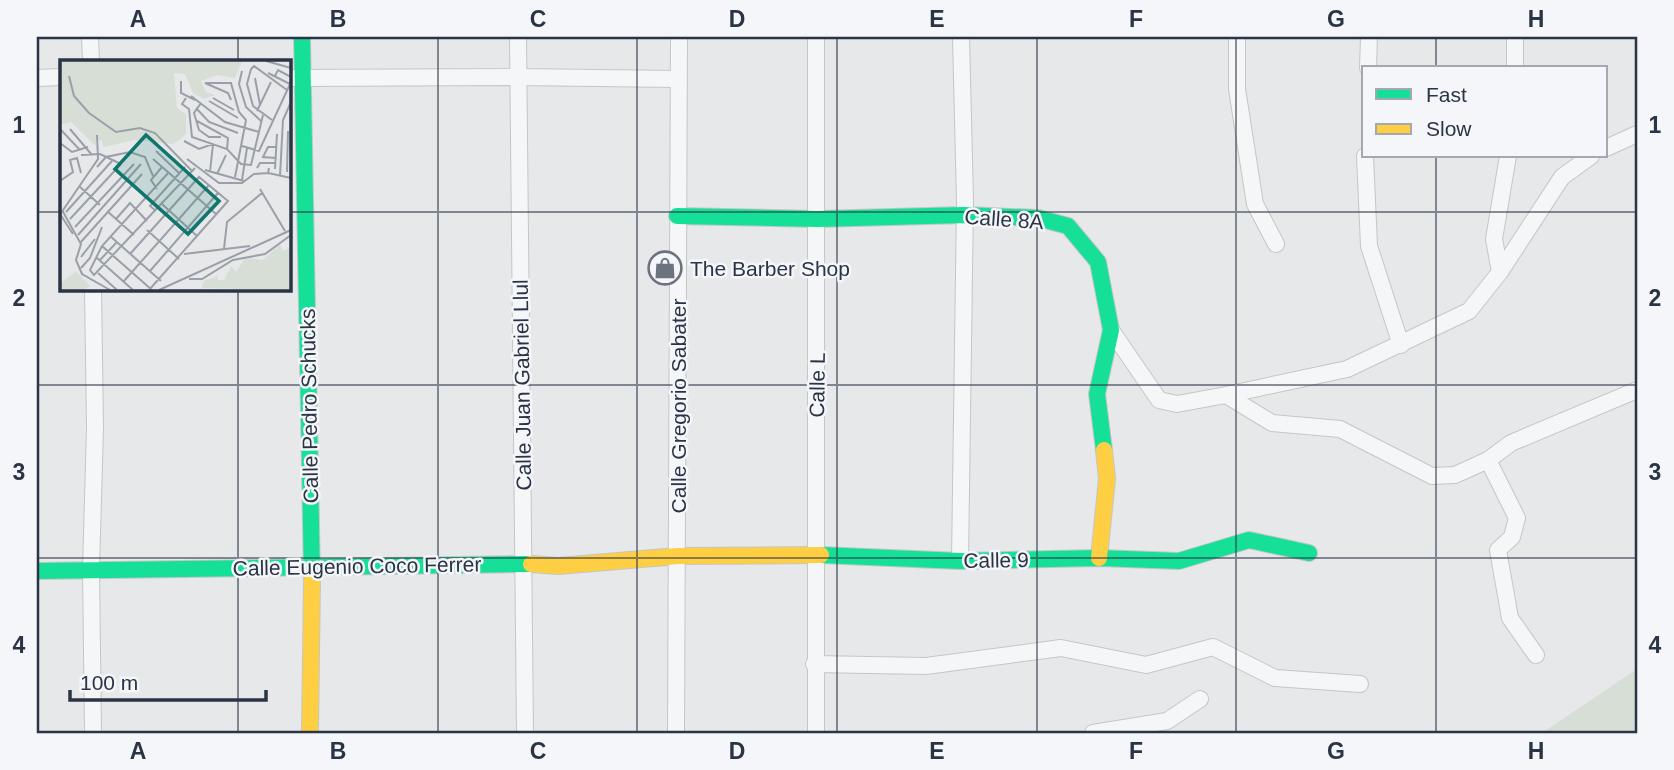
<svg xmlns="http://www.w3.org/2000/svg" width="1674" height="770" font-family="Helvetica,sans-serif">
  <rect width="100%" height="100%" fill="#e6e8ea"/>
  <!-- green -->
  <path fill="#d6ded6" d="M1637,669V733H1542Z"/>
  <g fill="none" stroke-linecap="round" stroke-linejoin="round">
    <defs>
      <path id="street" d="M90,37L91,61
        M518,37L525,733
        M1237,37V89L1255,204L1276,244
        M1368,68L1369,37
        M1515,68V37
        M37,78L61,77
        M289,78L518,77L678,79
        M1606,148L1637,134
        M1365,156L1369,246L1401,345
        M1500,272L1494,239L1508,156
        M1111,330L1159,400L1177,404L1226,395L1272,423L1340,429L1432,476L1455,475L1488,460L1511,443L1637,390
        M1226,395L1347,369L1469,311L1500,272L1562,177L1591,156
        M1488,460L1517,518L1512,537L1498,550L1510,618L1536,655
        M960,561L965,201L961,37
        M814,664L926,666L1061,648L1146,665L1213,647L1275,678L1360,684
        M93,733L91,570L95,427L93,289
        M676,733L679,37
        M816,733V37
        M1093,733L1167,721L1200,699"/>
      <path id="fast" d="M302,37L312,579
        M677,216L818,219L964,215L1038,218L1068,226L1098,262L1111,330L1097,394L1104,450
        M821,555L960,561L1099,558L1179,561L1249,540L1309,553
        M37,571L531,564"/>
      <path id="slow" d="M1099,558L1107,479L1104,450
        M531,564L558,566L678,556L821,555
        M310,733L312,579"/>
    </defs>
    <!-- street casing -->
    <use href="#street" stroke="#c4c6c8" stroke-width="18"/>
    <!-- fast casing -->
    <use href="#fast" stroke="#c4c6c8" stroke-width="18"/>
    <!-- slow casing -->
    <use href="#slow" stroke="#c4c6c8" stroke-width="18"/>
    <!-- street -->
    <use href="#street" stroke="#f5f6f7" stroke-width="16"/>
    <!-- fast -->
    <use href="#fast" stroke="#16e098" stroke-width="16"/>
    <!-- slow -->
    <use href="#slow" stroke="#ffcf43" stroke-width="16"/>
  </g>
  <!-- grid -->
  <path fill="none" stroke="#2b3445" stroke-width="2" stroke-opacity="0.55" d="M238,37V61M438,37V733M637,37V733M837,37V733M1037,37V733M1236,37V733M1436,37V68M1436,156V733M37,212H61M289,212H1637M238,289V733M37,385H1637M37,558H1637"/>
  <!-- icons -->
  <defs>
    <symbol id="shop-ring" viewBox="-11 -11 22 22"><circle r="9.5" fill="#f4f6f9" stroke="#6c737f" stroke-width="1.5"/><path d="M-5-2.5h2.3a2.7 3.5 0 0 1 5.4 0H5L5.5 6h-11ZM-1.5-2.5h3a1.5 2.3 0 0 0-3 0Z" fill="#6c737f"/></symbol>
  </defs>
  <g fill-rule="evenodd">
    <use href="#shop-ring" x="646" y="249" width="38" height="38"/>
  </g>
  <g text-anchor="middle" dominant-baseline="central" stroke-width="5" stroke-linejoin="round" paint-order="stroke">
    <!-- street labels -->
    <g font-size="21" fill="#2b3445" stroke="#f4f6f9">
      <text transform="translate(1004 219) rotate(4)">Calle 8A</text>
      <text transform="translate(522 385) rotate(-91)">Calle Juan Gabriel Llul</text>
      <text transform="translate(817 385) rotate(-89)">Calle L</text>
      <text transform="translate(309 406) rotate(-91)">Calle Pedro Schucks</text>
      <text transform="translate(678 406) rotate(-90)">Calle Gregorio Sabater</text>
      <text transform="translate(996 560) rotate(-1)">Calle 9</text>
      <text transform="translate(357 566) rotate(-1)">Calle Eugenio Coco Ferrer</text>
    </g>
    <!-- poi labels -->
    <g font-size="21" fill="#2b3445" stroke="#f4f6f9" text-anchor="start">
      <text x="690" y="268">The Barber Shop</text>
    </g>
  </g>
  <!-- overview -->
  <g transform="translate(60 60)">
    <rect width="231" height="231" fill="#e6e8ea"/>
    <path d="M0,1H182L175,18L157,15L141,21L146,32L155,35L144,39L133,33L125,14L114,13L117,48L126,54V74L119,80L112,84L74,80L44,87L41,80H36V86L11,62L0,65ZM220,184L223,191L231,188V230L142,228L144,221L158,216V220H164L171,206L176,212L185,198L203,200ZM16,211L30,226L24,230H0V224Z" fill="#d6ded6"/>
    <path fill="none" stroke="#9ba0a8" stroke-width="2" d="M206,1L231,8M182,11L179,24L186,47L201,61M208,13L230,24M9,16L14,36L29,53L56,72L80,68L95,73L132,111M215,16L218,10L231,17M195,18L200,45M121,21V33L135,40M131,36L165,62L199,72M126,38L122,44L129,49L132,77L167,89L181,104L191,105L203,55M153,38L174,50M171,40L168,33L145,23H171L179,52L186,60L175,117M149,41L178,58M141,43L134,53L139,70L149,77H161M136,48L149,62L178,73M197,51L211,22M212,60L193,46L187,24L191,9L194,6L227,30M137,61L168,78L167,89M10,69L32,95M1,70L20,90M124,81L139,89L153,84M0,83L12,92L28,87M182,86L199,91L231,22M96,91L119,113M21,95L40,94L61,104M216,98L203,97L208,87H216M93,99L156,154M127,99L159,123H182L194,114L208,113M37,107L46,97L70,92L85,97L93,116M197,108L200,103H216M209,108L208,113L231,118M215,109L217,74M145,110L184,121M109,112L42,186L30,210L34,215L135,108M150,112L153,84M227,112L228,71M157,114L166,95M220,116L223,60L231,42M182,120L187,88M0,121L13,112L10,100L17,98L21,113M19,126L40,145M97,129L91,120L102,107M200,129L225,171M102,144L137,176M2,150L21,184L16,200L22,214L50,230M47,151L74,175M96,151L90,146L125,107M6,152L52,101M1,153L38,99L37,75M0,154L13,174M10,159L61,104M56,159L70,143L87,161M15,167L74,104M87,170L119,199M18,175L81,104M50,176L101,221M20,183L82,114M42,186L92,230M164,189L167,162L202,133M70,194L139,117L168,141L89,230M124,194L190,186M21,197L35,179M37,198L73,230M40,200L57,182M21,208L30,198L42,167M90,211L158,133M38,213L57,230M129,219H142L173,200L205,194L231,175M64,221L149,125M99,230L231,170"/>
    <path fill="#0f766e" fill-opacity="0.15" stroke="#0f766e" stroke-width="3.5" d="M86,75L159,141L128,174L55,109Z"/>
    <rect width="231" height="231" fill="none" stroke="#2b3445" stroke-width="3.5"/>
  </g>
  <!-- border -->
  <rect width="1674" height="770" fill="none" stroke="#f4f6f9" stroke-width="77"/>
  <!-- legend -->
  <rect x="1362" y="66" width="245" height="91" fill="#f4f6f9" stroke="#a4a8b1" stroke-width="2"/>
  <rect x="1376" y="89" width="35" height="10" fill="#16e098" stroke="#a4a8b1" stroke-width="2"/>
  <text x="1426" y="102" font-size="21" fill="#2b3445">Fast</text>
  <rect x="1376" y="124" width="35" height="10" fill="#ffcf43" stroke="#a4a8b1" stroke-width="2"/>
  <text x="1426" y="136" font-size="21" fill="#2b3445">Slow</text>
  <!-- scale -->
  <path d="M70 690v10h196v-10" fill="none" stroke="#2b3445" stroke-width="3.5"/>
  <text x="80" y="690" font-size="21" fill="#2b3445" stroke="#f4f6f9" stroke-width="5" paint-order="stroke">100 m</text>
  <rect x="38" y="38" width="1598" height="694" fill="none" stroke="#2b3445" stroke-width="2.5"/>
  <g font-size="23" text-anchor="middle" font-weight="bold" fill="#2b3445">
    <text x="138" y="27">A</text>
    <text x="338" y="27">B</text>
    <text x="538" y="27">C</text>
    <text x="737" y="27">D</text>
    <text x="937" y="27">E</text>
    <text x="1136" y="27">F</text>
    <text x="1336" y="27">G</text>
    <text x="1536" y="27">H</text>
    <text x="19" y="133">1</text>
    <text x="1655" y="133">1</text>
    <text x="19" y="306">2</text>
    <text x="1655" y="306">2</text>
    <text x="19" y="480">3</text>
    <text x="1655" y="480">3</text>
    <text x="19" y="653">4</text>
    <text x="1655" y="653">4</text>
    <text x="138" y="759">A</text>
    <text x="338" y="759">B</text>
    <text x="538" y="759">C</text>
    <text x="737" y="759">D</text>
    <text x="937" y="759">E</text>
    <text x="1136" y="759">F</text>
    <text x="1336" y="759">G</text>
    <text x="1536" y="759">H</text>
  </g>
</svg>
